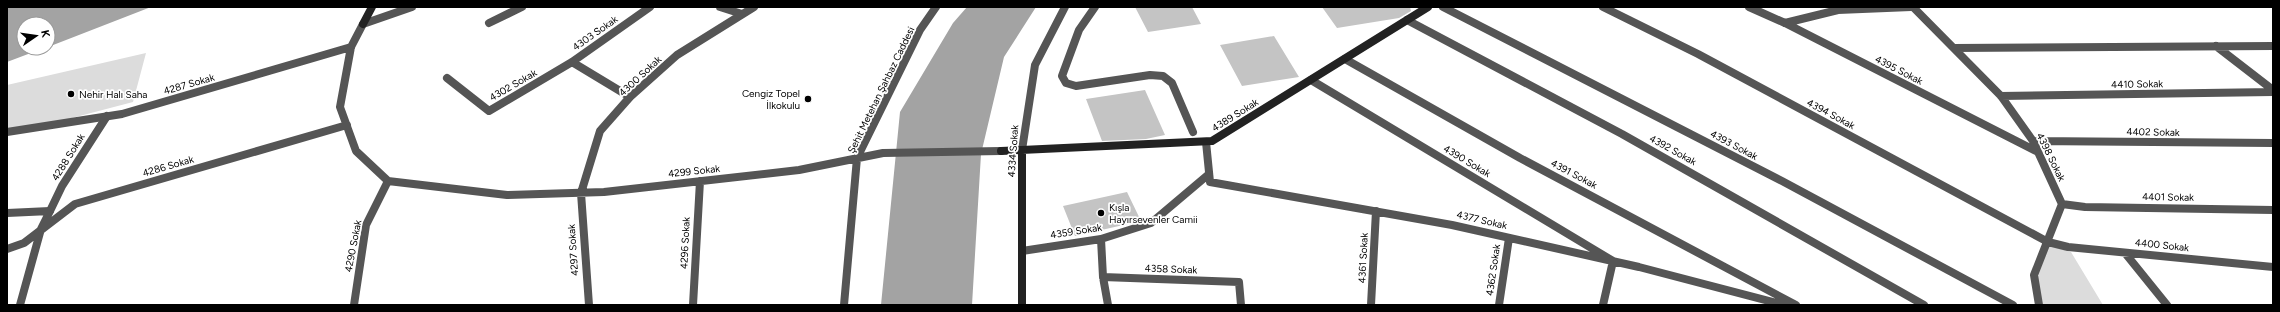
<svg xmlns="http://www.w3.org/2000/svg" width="2280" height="312" font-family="Figtree,sans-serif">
  <rect width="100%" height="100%" fill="#fff"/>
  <!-- green -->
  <path fill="#dcdcdc" d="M146,53L133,102L7,135V85Z
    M2048,245L2071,252L2103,305H2039L2034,275Z"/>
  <!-- water -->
  <path fill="#a3a3a3" d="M7,7H151L48,47V24H24V48H44L7,62Z
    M967,7H1036L1004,57L981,154L972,305H881L900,112L953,23Z"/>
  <!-- building -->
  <path fill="#c4c4c4" d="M1135,7H1192L1201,24L1148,32Z
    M1322,7H1410L1411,11L1399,18L1337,28Z
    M1274,36L1299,77L1242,86L1220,45Z
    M1145,90L1165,135L1146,139L1102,141L1086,99Z
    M1127,192L1141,221L1075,236L1063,206Z"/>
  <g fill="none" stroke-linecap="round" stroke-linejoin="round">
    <!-- lane -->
    <path stroke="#555" stroke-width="8" d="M1095,7L1079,30L1062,76L1066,83L1076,86L1150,75L1163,76L1172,83L1193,132
      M50,211L62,186L107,116"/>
    <!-- street -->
    <path stroke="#555" stroke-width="8" d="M720,7L742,14
      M1443,7L1782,181L2013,305
      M1603,7L1698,54L2048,242L2068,247L2273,267
      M1749,7L1785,23L2038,152
      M1913,7L2001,96L2033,141L2062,204L2034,275L2039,305
      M1407,20L1622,134L1924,305
      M489,23L522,7
      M1785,23L1838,10L1911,7
      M2216,46L2273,90
      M1954,48L2273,46
      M1345,59L1520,158L1796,305
      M572,62L630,97
      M447,78L489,111L572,62L650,7
      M1311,80L1613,261L1603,305
      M2001,96L2273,92
      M7,132L122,114L351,47
      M2033,141L2273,143
      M1206,142L1210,182L1452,225L1639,267L1784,305
      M1022,150L1035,65L1065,7
      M388,181L507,195L604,192L799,170L883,153L1001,151
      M2062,204L2085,207L2273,210
      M7,213L50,211L41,229L20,305
      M1101,239L1103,277L1108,305
      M7,249L24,243L75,204L347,125
      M1022,251L1101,239L1151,223L1209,174
      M2125,253L2167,305
      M1103,277L1239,282L1241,305
      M354,305L366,225L388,181L356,151L340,107L351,47L363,24L412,7
      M589,305L581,193L600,131L630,97L677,55L754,7
      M693,305L700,181
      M844,305L857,158L920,30L936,7
      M1371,305L1376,211
      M1499,305L1509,238"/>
    <!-- secondary -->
    <path stroke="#222" stroke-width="8" d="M363,24L372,7
      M1022,150V305
      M1001,151L1212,141L1428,7"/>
  </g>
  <!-- markers -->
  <g fill="#000" stroke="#fff" stroke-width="1.5">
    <circle cx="71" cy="94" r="4"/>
    <circle cx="808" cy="99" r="4"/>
    <circle cx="1101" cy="213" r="4"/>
  </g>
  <g text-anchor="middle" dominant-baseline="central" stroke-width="3.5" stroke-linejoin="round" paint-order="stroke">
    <!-- street labels -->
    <g font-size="10" fill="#000" stroke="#fff">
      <text transform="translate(595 33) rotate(-35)">4303 Sokak</text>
      <text transform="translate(1899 70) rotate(27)">4395 Sokak</text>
      <text transform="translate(640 76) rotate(-43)">4300 Sokak</text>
      <text transform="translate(189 84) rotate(-16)">4287 Sokak</text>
      <text transform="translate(2137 84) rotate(-1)">4410 Sokak</text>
      <text transform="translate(513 85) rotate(-30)">4302 Sokak</text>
      <text transform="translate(881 90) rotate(-64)">Şehit Metehan Şahbaz Caddesi</text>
      <text transform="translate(1831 114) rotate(28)">4394 Sokak</text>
      <text transform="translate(1235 115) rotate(-32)">4389 Sokak</text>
      <text transform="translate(2153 132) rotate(1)">4402 Sokak</text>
      <text transform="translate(1734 145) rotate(28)">4393 Sokak</text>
      <text transform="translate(1673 150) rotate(29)">4392 Sokak</text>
      <text transform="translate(1013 151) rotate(-86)">4334 Sokak</text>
      <text transform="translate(68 157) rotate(-58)">4288 Sokak</text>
      <text transform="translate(2051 157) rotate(64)">4398 Sokak</text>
      <text transform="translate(1467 161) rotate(31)">4390 Sokak</text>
      <text transform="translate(168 166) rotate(-16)">4286 Sokak</text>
      <text transform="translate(694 171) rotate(-6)">4299 Sokak</text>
      <text transform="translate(1574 174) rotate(28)">4391 Sokak</text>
      <text transform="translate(2168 197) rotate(1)">4401 Sokak</text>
      <text transform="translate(1482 220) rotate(13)">4377 Sokak</text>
      <text transform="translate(1076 231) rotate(-9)">4359 Sokak</text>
      <text transform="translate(685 243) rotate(-87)">4296 Sokak</text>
      <text transform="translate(2162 245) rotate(6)">4400 Sokak</text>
      <text transform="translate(353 246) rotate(-79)">4290 Sokak</text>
      <text transform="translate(573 250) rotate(-94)">4297 Sokak</text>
      <text transform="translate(1363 258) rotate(-87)">4361 Sokak</text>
      <text transform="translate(1171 269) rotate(2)">4358 Sokak</text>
      <text transform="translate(1493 270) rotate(-82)">4362 Sokak</text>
    </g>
    <!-- poi labels -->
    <g font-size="10" fill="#000" stroke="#fff" text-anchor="start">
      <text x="800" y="93" text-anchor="end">Cengiz Topel<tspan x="800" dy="12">İlkokulu</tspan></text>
      <text x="79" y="94">Nehir Halı Saha</text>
      <text x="1109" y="207">Kışla<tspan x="1109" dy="12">Hayırsevenler Camii</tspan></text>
    </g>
  </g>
  <!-- border -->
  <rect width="2280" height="312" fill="none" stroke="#000000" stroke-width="16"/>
  <!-- north arrow -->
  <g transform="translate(36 36) rotate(77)"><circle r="19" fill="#ffffff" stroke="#999999"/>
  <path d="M0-3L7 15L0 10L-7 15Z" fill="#000000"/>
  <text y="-6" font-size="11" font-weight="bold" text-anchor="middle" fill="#000000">K</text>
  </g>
</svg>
